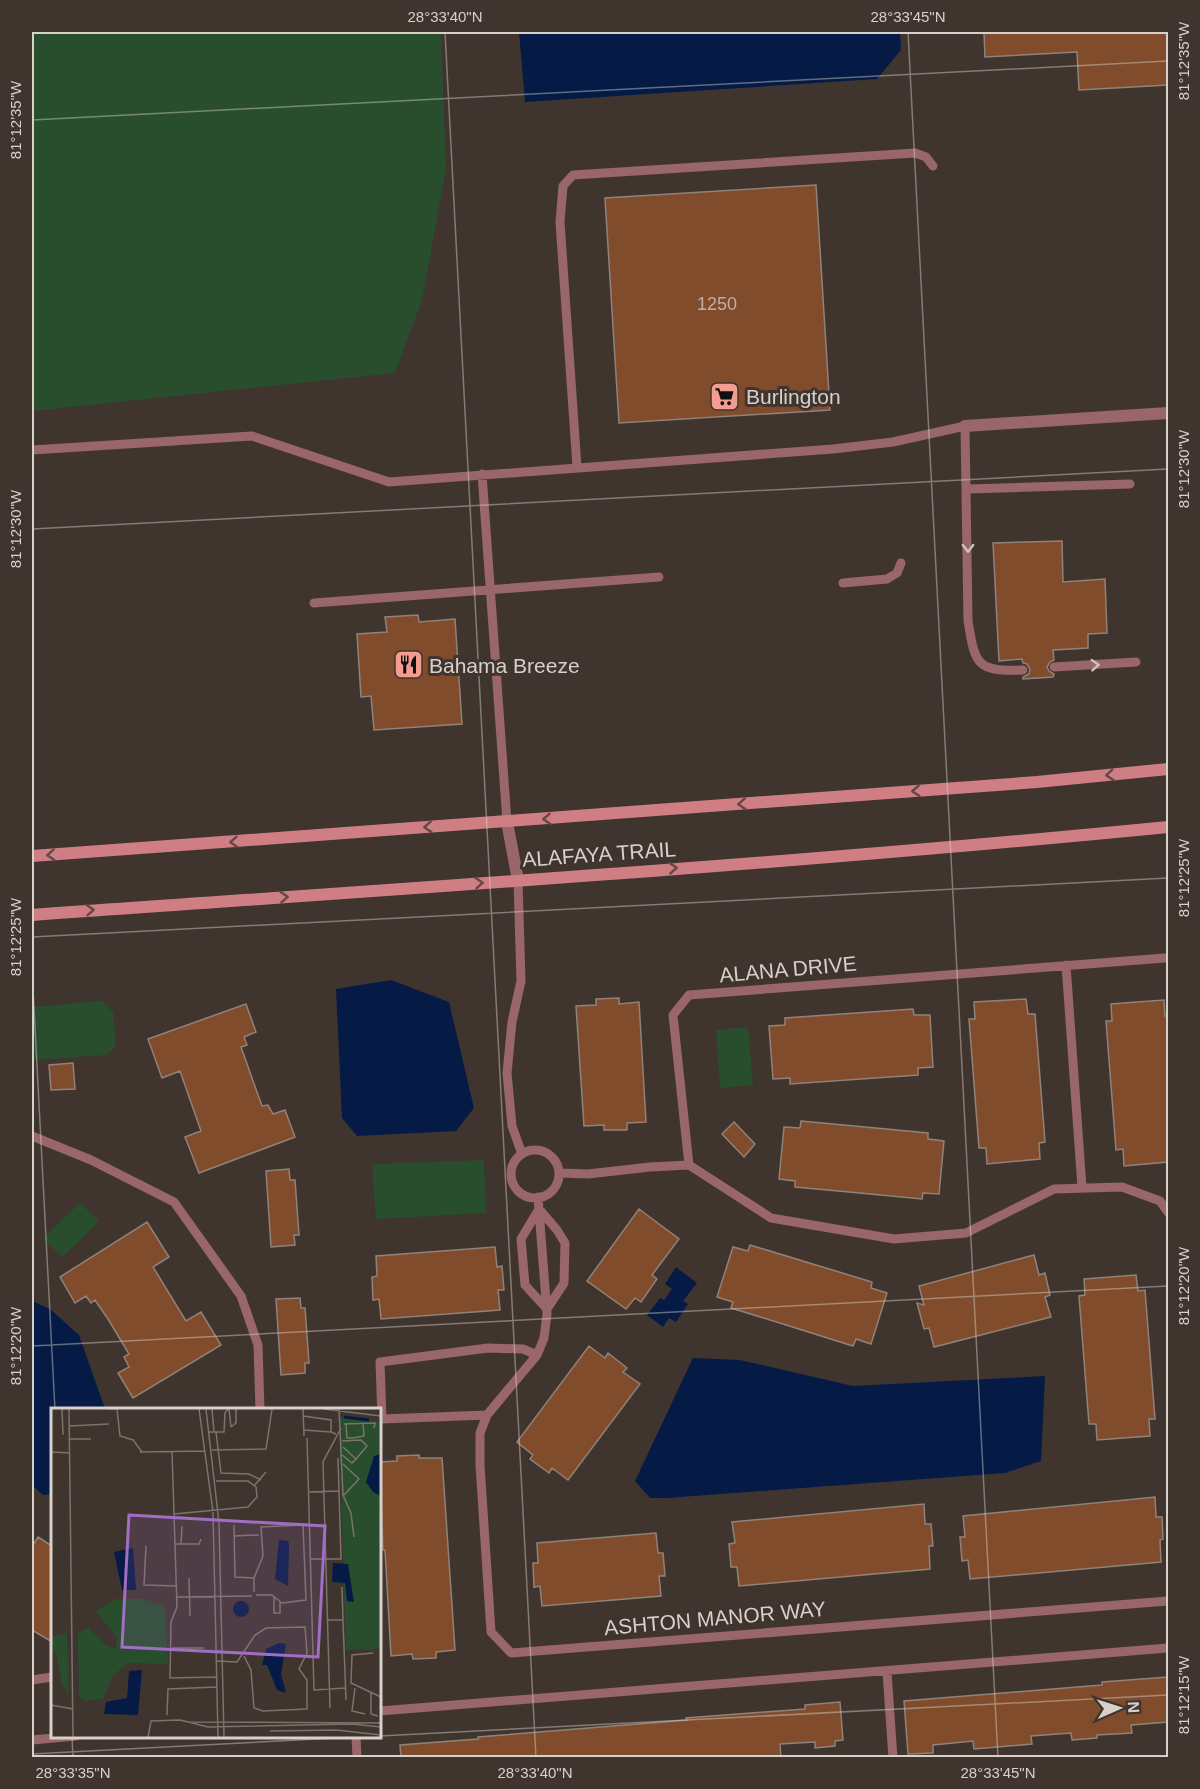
<svg xmlns="http://www.w3.org/2000/svg" width="1200" height="1789" font-family="Helvetica,sans-serif">
  <rect width="100%" height="100%" fill="#40352e"/>
  <!-- green -->
  <path fill="#284e2e" d="M32,32H441L446,169L422,300L395,373L32,411Z
    M102,1001L113,1012L116,1045L107,1055L32,1060V1007Z
    M748,1027L753,1085L720,1088L716,1030Z
    M484,1160L486,1213L376,1219L372,1164Z
    M80,1203L99,1221L62,1257L43,1238Z"/>
  <!-- water -->
  <path fill="#051b46" d="M519,32H900L901,50L877,79L525,102Z
    M391,980L449,1002L474,1108L456,1131L357,1136L342,1118L336,989Z
    M676,1267L697,1283L683,1301L688,1304L676,1322L669,1318L663,1327L647,1315L660,1298L664,1300L672,1289L665,1284Z
    M32,1301L50,1309L79,1335L105,1409L52,1410V1494L43,1495L32,1485Z
    M693,1358L740,1360L853,1386L1045,1376L1041,1461L1005,1473L667,1498H650L635,1481Z"/>
  <!-- building -->
  <path fill="#814c2b" stroke="#90827a" stroke-width="1.5" d="M984,32H1168V85L1079,90L1077,52L985,57Z
    M816,185L830,410L619,423L605,198Z
    M1062,541L1063,582L1105,579L1107,633L1088,634V648L1053,650L1054,660L1050,662L1047,667L1049,671L1054,674L1053,677L1023,679V677L1029,674L1030,669L1027,664L1023,663L1022,659L999,661L993,543Z
    M418,615L419,622L455,619L462,724L374,730L371,696L361,697L357,634L387,632L385,617Z
    M619,998V1004L639,1002L646,1122L627,1123V1130H604V1125L584,1126L576,1006L596,1005V999Z
    M1026,999L1028,1014H1035L1045,1142L1039,1143L1040,1159L987,1164L986,1148H979L969,1019H975L974,1002Z
    M1164,1000L1165,1016H1168V1162L1124,1166L1123,1149L1116,1150L1106,1021H1112L1111,1004Z
    M246,1004L256,1032L244,1037L247,1045L241,1047L252,1078L262,1106L268,1105L273,1114L285,1110L295,1137L199,1173L185,1137L201,1131L180,1071L162,1078L148,1039Z
    M913,1009L914,1015H930L933,1067L918,1068V1075L790,1084V1078L773,1079L769,1026L785,1025V1018Z
    M73,1063L75,1089L51,1090L49,1065Z
    M801,1121L928,1133V1139L944,1141L939,1194L923,1193L922,1199L849,1192L795,1187V1181L779,1179L784,1127L800,1128Z
    M734,1122L755,1144L744,1157L722,1134Z
    M289,1169L290,1180H295L299,1235H294L295,1245L271,1247L266,1171Z
    M639,1209L679,1239L652,1275L657,1279L641,1302L635,1298L626,1309L587,1281Z
    M147,1222L169,1257L153,1267L186,1321L201,1312L221,1345L133,1398L118,1373L129,1367L124,1357L129,1354L108,1319L95,1300L91,1303L86,1296L75,1303L60,1277Z
    M750,1245L872,1282L871,1288L887,1293L871,1344L856,1339L853,1346L783,1324L731,1308L733,1302L717,1297L733,1247L748,1251Z
    M495,1247L497,1267L502,1266L504,1290H498L500,1310L381,1319L379,1299L373,1300L372,1277L377,1276L376,1256Z
    M1034,1255L1039,1275L1045,1273L1050,1295L1045,1297L1051,1317L934,1347L929,1328L924,1329L917,1303L924,1305L919,1286Z
    M1136,1275L1138,1291L1145,1290L1155,1419H1149L1150,1436L1097,1440L1096,1424H1089L1079,1296L1085,1295L1084,1279Z
    M300,1298L301,1308H305L309,1363H305V1373L281,1375L276,1299Z
    M589,1346L605,1358L608,1353L627,1368L623,1372L640,1384L568,1480L552,1468L549,1473L530,1459L533,1455L517,1442Z
    M419,1455V1458H442L455,1650L436,1652V1658L413,1659L412,1654L391,1656L385,1550H383L380,1462L397,1461V1456Z
    M1155,1497L1156,1517H1162L1163,1539L1160,1540L1161,1562L970,1579L968,1560L962,1561L960,1537H965L963,1516Z
    M924,1504L925,1524H931L933,1546H929L930,1569L739,1586L737,1567H731L729,1544L735,1543L732,1522Z
    M656,1533L658,1553H663L665,1576H659L661,1596L542,1606L540,1586L534,1587L533,1563H538L537,1543Z
    M38,1537L52,1546V1642L32,1630V1547Z
    M1168,1677V1722L1131,1725L1132,1733L1097,1735V1738L1072,1740L1071,1733L1031,1736L1032,1744L974,1749L973,1741L933,1745V1753L908,1754L904,1701L1102,1685V1682Z
    M840,1702L843,1740L835,1741V1746L815,1748V1742L780,1744L781,1758H401L400,1745L478,1739V1737L687,1720L686,1718L805,1709V1705Z"/>
  <g fill="none" stroke-linecap="round" stroke-linejoin="round">
    <!-- lane -->
    <path stroke="#996669" stroke-width="9" d="M32,450L252,436L389,482L833,449L893,442L965,426L968,621C975,664 976,672 1023,670
      M577,467L560,222L563,186L573,175L915,153L926,157L933,166
      M482,474L507,822
      M968,489L1130,484
      M843,583L887,579L897,573L901,563
      M314,603L659,577
      M1054,667L1136,662
      M518,880L521,981L512,1022L507,1073L512,1126L522,1154
      M1066,965L1082,1187
      M32,1136L91,1160L174,1202L241,1296L258,1345L260,1410
      M511 1174a24 24 0 1 1 48 0a24 24 0 1 1-48 0Z
      M689,1165L673,1015L689,995L1165,958
      M559,1173L588,1174L650,1167L689,1165L771,1218L894,1239L966,1233L1054,1189L1122,1187L1160,1201L1168,1212
      M538,1197L547,1314L544,1338L537,1355L487,1415L480,1433V1465L491,1632L511,1653L1168,1601
      M539,1209L557,1230L565,1243L564,1283L547,1309L525,1285L521,1239Z
      M487,1415L382,1419L380,1362L488,1348L523,1349L537,1355
      M887,1672L893,1758
      M32,1680L52,1677
      M380,1711L1168,1648
      M356,1736L357,1758
      M32,1740L76,1736"/>
    <!-- street -->
    <path stroke="#996669" stroke-width="12" d="M965,426L1168,413
      M507,822L518,880"/>
    <!-- secondary -->
    <path stroke="#cf7f84" stroke-width="12" d="M32,856L1037,782L1168,769
      M32,915C411,888 790,864 1168,827"/>
  </g>
  <!-- one-way arrows -->
  <defs><path id="oneway-chevron" d="M-2-3.5L2.5 0L-2 3.5" fill="none" stroke-width="1.6" stroke-linecap="round" stroke-linejoin="round" transform="scale(1.5)"/></defs>
  <g stroke="#cec0bc">
    <use href="#oneway-chevron" transform="translate(968 548) rotate(90)"/>
    <use href="#oneway-chevron" transform="translate(1095 665) rotate(-4)"/>
  </g>
  <g stroke="#644844">
    <use href="#oneway-chevron" transform="translate(1110 775) rotate(174)"/>
    <use href="#oneway-chevron" transform="translate(916 791) rotate(176)"/>
    <use href="#oneway-chevron" transform="translate(742 804) rotate(176)"/>
    <use href="#oneway-chevron" transform="translate(547 819) rotate(176)"/>
    <use href="#oneway-chevron" transform="translate(428 827) rotate(176)"/>
    <use href="#oneway-chevron" transform="translate(234 842) rotate(176)"/>
    <use href="#oneway-chevron" transform="translate(51 855) rotate(176)"/>
    <use href="#oneway-chevron" transform="translate(673 868) rotate(-4)"/>
    <use href="#oneway-chevron" transform="translate(479 883) rotate(-4)"/>
    <use href="#oneway-chevron" transform="translate(284 897) rotate(-4)"/>
    <use href="#oneway-chevron" transform="translate(90 910) rotate(-4)"/>
  </g>
  <!-- ticks -->
  <path fill="none" stroke="#d7d0cb" stroke-width="1.5" stroke-opacity="0.45" d="M445,32L536,1758M908,32L998,1758M32,120L1168,61M32,529L1168,469M32,937L1168,878M32,970L55,1410M32,1346L1168,1286M72,1736L73,1758M380,1736L1168,1695M32,1754L375,1736"/>
  <!-- icons -->
  <defs>
    <symbol id="supermarket-square" viewBox="-11 -11 22 22"><rect x="-9" y="-9" width="18" height="18" rx="4" fill="#f59c90" stroke="#40352e"/><path d="M-6-5.5h2.5l.6 2H6L4.5 2H-2.5L-4.4-4H-6ZM-1.5 3.2a1.3 1.3 0 1 0 .1 0ZM3 3.2a1.3 1.3 0 1 0 .1 0Z" fill="#111"/></symbol>
    <symbol id="restaurant-square" viewBox="-11 -11 22 22"><rect x="-9" y="-9" width="18" height="18" rx="4" fill="#f59c90" stroke="#40352e"/><path d="M-5-6h1v4h1v-4h1v4h1v-4h1v5L-1.5 .5V6h-2V.5L-5-1ZM5-6V6H3V1.5H1.5Q1.5-4 5-6Z" fill="#111"/></symbol>
  </defs>
  <g fill-rule="evenodd">
    <use href="#supermarket-square" x="708" y="380" width="33" height="33"/>
    <use href="#restaurant-square" x="392" y="648" width="33" height="33"/>
  </g>
  <g text-anchor="middle" dominant-baseline="central" stroke-width="6" stroke-linejoin="round" paint-order="stroke">
    <!-- number labels -->
    <g font-size="18" fill="#c2afa3">
      <text x="717" y="304">1250</text>
    </g>
    <!-- poi labels -->
    <g font-size="21" fill="#d7d0cb" stroke="#40352e" text-anchor="start">
      <text x="746" y="396">Burlington</text>
      <text x="429" y="665">Bahama Breeze</text>
    </g>
    <!-- street labels -->
    <g font-size="21" fill="#d7d0cb" stroke="#40352e">
      <text transform="translate(599 854) rotate(-4)">ALAFAYA TRAIL</text>
      <text transform="translate(788 969) rotate(-5)">ALANA DRIVE</text>
      <text transform="translate(715 1618) rotate(-5)">ASHTON MANOR WAY</text>
    </g>
  </g>
  <!-- overview -->
  <g transform="translate(51 1408)">
    <rect width="330" height="330" fill="#40352e"/>
    <path d="M288,10L328,14L330,241L295,242ZM65,191H92L114,198L117,256L78,255L62,267L52,291L36,293L28,289L27,225L37,220L56,238L65,240L66,230L45,203ZM16,225L18,286L11,277L5,244L0,243V229Z" fill="#284e2e"/>
    <path d="M330,46V88L322,84L315,74L323,48ZM228,132L237,133L238,137L237,178L224,171ZM82,140L85,182H71L63,144ZM282,155L297,156L303,194L296,193L294,175L281,174ZM182 201a8 8 0 1 1 16 0a8 8 0 1 1-16 0ZM228,235L235,236L230,266L235,285L226,282L216,257H211L215,241ZM91,262L87,307L53,306L55,294L76,290L78,263Z" fill="#051b46"/>
    <path fill="none" stroke="#051b46" stroke-width="3" d="M293,9L318,12"/>
    <path fill="none" stroke="#7c736d" stroke-width="1.5" d="M11,1L12,27M18,1L22,329M58,1H66L69,28L82,32L91,44M148,1L162,104L167,329M155,1L168,115L173,329M161,1L163,24M178,1L180,19M252,1L253,28M273,1L330,8M288,1L292,87L300,105L303,129M252,8L280,12V24L285,26M293,16L324,15L323,20M295,16L296,30H302L313,28L312,16M18,18L58,16M180,19L185,15V1M252,22L280,24M158,24H173L174,5L177,1M165,24L170,65L198,66L210,72M256,30L263,282L294,280M18,31H40M291,33L310,32L316,38L305,51M161,42L215,41L221,1M0,44L19,45M89,44L154,43M121,44L126,199L120,214L119,270L166,269M291,47L301,55L305,51L292,39M292,56L308,71L293,87M203,78L215,64M257,84L288,83M123,106L197,99L206,89L205,79L197,73H165M183,117L184,169L203,170M183,128L208,127M123,136H148L150,131M130,136L131,118M95,138L93,177L126,178M260,151H290L287,50M138,170L139,208M291,179L292,212M203,184V170L212,148L210,119L252,117L255,192L231,195L221,187H205M223,188V205H229V194M126,189L201,188M277,212H292L295,292M121,240H153M322,245L301,247L300,275L330,289M165,253L186,254L204,227L215,220L254,219L256,245L248,261L256,272V301L212,303L203,300L200,262L193,248M304,280L301,303L314,306M320,285V306L327,308M0,297L22,301M279,300L272,54L290,20M116,307L117,281L166,279M135,314L330,315M219,323L285,322L330,327M97,329L100,313L129,312L157,319L301,316L330,319"/>
    <path fill="#a06ec4" fill-opacity="0.15" stroke="#a06ec4" stroke-width="3" d="M78,107L274,118L267,249L71,239Z"/>
    <rect width="330" height="330" fill="none" stroke="#d7d0cb" stroke-width="3"/>
  </g>
  <!-- border -->
  <rect width="1200" height="1789" fill="none" stroke="#40352e" stroke-width="66"/>
  <!-- north arrow -->
  <g transform="translate(1119 1708) rotate(87)" stroke="#40352e" stroke-width="4.5" paint-order="stroke">
  <path d="M0-4.5L10 22L0 15L-10 22Z" fill="#d7d0cb"/>
  <text y="-9" font-size="16" font-weight="bold" text-anchor="middle" fill="#d7d0cb">N</text>
  </g>
  <rect x="33" y="33" width="1134" height="1723" fill="none" stroke="#d7d0cb" stroke-width="2"/>
  <g font-size="15" text-anchor="middle" fill="#d7d0cb">
    <text x="445" y="22">28°33'40"N</text>
    <text x="908" y="22">28°33'45"N</text>
    <text transform="translate(1184 61) rotate(-90)" y="5">81°12'35"W</text>
    <text transform="translate(16 120) rotate(-90)" y="5">81°12'35"W</text>
    <text transform="translate(1184 469) rotate(-90)" y="5">81°12'30"W</text>
    <text transform="translate(16 529) rotate(-90)" y="5">81°12'30"W</text>
    <text transform="translate(1184 878) rotate(-90)" y="5">81°12'25"W</text>
    <text transform="translate(16 937) rotate(-90)" y="5">81°12'25"W</text>
    <text transform="translate(1184 1286) rotate(-90)" y="5">81°12'20"W</text>
    <text transform="translate(16 1346) rotate(-90)" y="5">81°12'20"W</text>
    <text transform="translate(1184 1695) rotate(-90)" y="5">81°12'15"W</text>
    <text x="73" y="1778">28°33'35"N</text>
    <text x="535" y="1778">28°33'40"N</text>
    <text x="998" y="1778">28°33'45"N</text>
  </g>
</svg>
